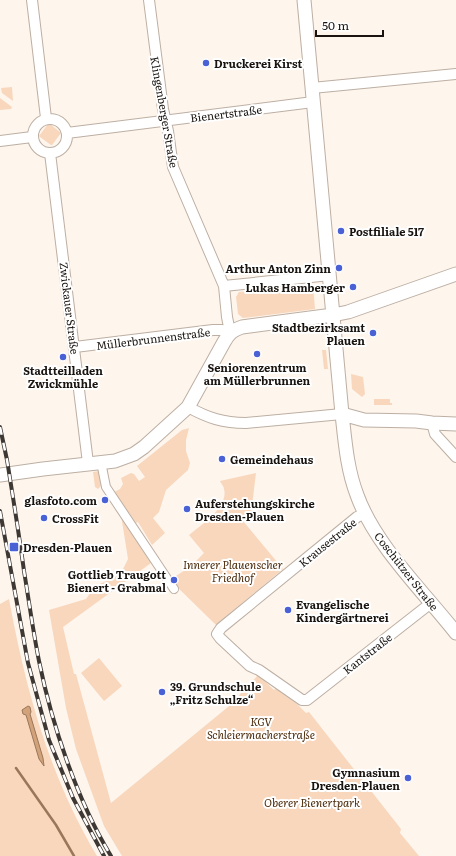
<svg xmlns="http://www.w3.org/2000/svg" width="456" height="856" font-family="Literata,serif">
  <rect width="100%" height="100%" fill="#fef5ed"/>
  <!-- green -->
  <path fill="#f8d7bd" d="M12,87L13,101L2,93L1,88Z
    M0,98L12,107L11,109L0,110Z
    M48,124H50L61,133L52,145H51L40,137L39,136Z
    M313,285L315,309L243,318L238,314L236,297L239,292Z
    M322,350H326L328,369H324Z
    M351,374L363,377L365,394L362,397L352,389Z
    M374,399H390V403H392V405H374Z
    M189,428L186,440V451L190,463L188,470L166,490L159,512L153,518L165,533L152,545L138,522L136,523L114,492L120,489L123,484L121,478L131,473L134,474L139,481L145,477L137,466L182,430Z
    M99,471L101,486L98,489L95,487L93,472Z
    M256,473L251,514L243,521L283,569L216,625L170,580L191,566L204,553L189,535C201,525 229,507 224,489C224,486 221,484 220,481Z
    M121,515L151,563L63,627L74,674H76L111,803L234,702L249,683L250,684L258,675L274,690L276,688L297,704L306,713L309,712L401,829L400,833L419,856H122L104,826L76,749L66,708L49,610L86,599L95,586L120,575L128,559Z
    M9,599C26,691 49,775 97,856H0V604Z
    M99,658L122,686L104,701L81,673Z"/>
  <!-- water -->
  <path fill="#d2a27a" stroke="#9a775a" d="M28,706L30,707L31,712L30,714L43,758L44,766L39,759L26,715L23,714L22,710Z"/>
  <g fill="none" stroke-linecap="round" stroke-linejoin="round">
    <!-- stream -->
    <path stroke="#9a775a" stroke-width="2.5" d="M16,768L56,825L74,856"/>
    <defs>
      <path id="pedestrian" d="M101,462L106,487L174,589"/>
      <path id="minor" d="M32,0L46,118
        M312,88L456,74
        M33 136a17 17 0 1 1 34 0a17 17 0 1 1-34 0Z
        M67,133L313,102
        M0,141L32,137
        M50,153L88,463
        M224,286L330,275
        M75,347L213,330H222L230,332L227,317L224,286L173,167L168,131L163,109L149,0
        M188,407C208,418 223,423 246,423L342,414
        M432,423L435,434L456,457
        M365,513L357,517L221,628L217,634L220,638L250,666L259,670L302,700H307L431,603"/>
      <path id="tertiary" d="M304,0L342,414C345,441 347,469 357,495C375,545 423,591 456,633
        M342,414L364,420L416,421L432,423L456,424
        M0,475L43,469L115,461L134,454L144,447L188,407L224,342C229,333 233,330 242,327L333,315L348,312L456,274"/>
    </defs>
    <!-- pedestrian casing -->
    <use href="#pedestrian" stroke="#bdafa3" stroke-width="10"/>
    <!-- minor casing -->
    <use href="#minor" stroke="#bdafa3" stroke-width="12"/>
    <!-- tertiary casing -->
    <use href="#tertiary" stroke="#bdafa3" stroke-width="15"/>
    <!-- pedestrian -->
    <use href="#pedestrian" stroke="#fff" stroke-width="8"/>
    <!-- minor -->
    <use href="#minor" stroke="#fff" stroke-width="10"/>
    <!-- tertiary -->
    <use href="#tertiary" stroke="#fff" stroke-width="13"/>
    <defs>
      <path id="rail" d="M0,427L7,460C13,497 19,534 24,571C29,601 33,631 39,661C52,725 77,800 111,856
        M0,511L28,663L49,740L73,798L104,856"/>
    </defs>
    <!-- rail casing -->
    <use href="#rail" stroke="#3e3834" stroke-width="4"/>
    <!-- rail -->
    <use href="#rail" stroke="#fff" stroke-width="2.5" stroke-dasharray="8" stroke-linecap="butt"/>
  </g>
  <!-- markers -->
  <g fill="#4a61d5" stroke="#fff" stroke-width="1.5">
    <circle cx="206" cy="63" r="4"/>
    <circle cx="341" cy="231" r="4"/>
    <circle cx="339" cy="268" r="4"/>
    <circle cx="353" cy="287" r="4"/>
    <circle cx="373" cy="333" r="4"/>
    <circle cx="257" cy="354" r="4"/>
    <circle cx="63" cy="357" r="4"/>
    <circle cx="222" cy="459" r="4"/>
    <circle cx="105" cy="500" r="4"/>
    <circle cx="187" cy="509" r="4"/>
    <circle cx="44" cy="518" r="4"/>
    <rect x="9" y="542" width="10" height="10" rx="2"/>
    <circle cx="174" cy="580" r="4"/>
    <circle cx="288" cy="610" r="4"/>
    <circle cx="162" cy="692" r="4"/>
    <circle cx="408" cy="778" r="4"/>
  </g>
  <g text-anchor="middle" dominant-baseline="central" stroke-width="4" stroke-linejoin="round" paint-order="stroke">
    <!-- poi labels -->
    <g font-size="11" font-weight="bold" fill="#191410" stroke="#fff" text-anchor="start">
      <text x="214" y="63">Druckerei Kirst</text>
      <text x="349" y="231">Postfiliale 517</text>
      <text x="331" y="268" text-anchor="end">Arthur Anton Zinn</text>
      <text x="345" y="287" text-anchor="end">Lukas Hamberger</text>
      <text x="365" y="327" text-anchor="end">Stadtbezirksamt<tspan x="365" dy="13">Plauen</tspan></text>
      <text x="257" y="367" text-anchor="middle">Seniorenzentrum<tspan x="257" dy="13">am Müllerbrunnen</tspan></text>
      <text x="63" y="370" text-anchor="middle">Stadtteilladen<tspan x="63" dy="13">Zwickmühle</tspan></text>
      <text x="230" y="459">Gemeindehaus</text>
      <text x="97" y="500" text-anchor="end">glasfoto.com</text>
      <text x="195" y="503">Auferstehungskirche<tspan x="195" dy="13">Dresden-Plauen</tspan></text>
      <text x="52" y="518">CrossFit</text>
      <text x="23" y="547">Dresden-Plauen</text>
      <text x="166" y="574" text-anchor="end">Gottlieb Traugott<tspan x="166" dy="13">Bienert - Grabmal</tspan></text>
      <text x="296" y="604">Evangelische<tspan x="296" dy="13">Kindergärtnerei</tspan></text>
      <text x="170" y="686">39. Grundschule<tspan x="170" dy="13">„Fritz Schulze“</tspan></text>
      <text x="400" y="772" text-anchor="end">Gymnasium<tspan x="400" dy="13">Dresden-Plauen</tspan></text>
    </g>
    <!-- street labels -->
    <g font-size="11" fill="#191410" stroke="#fff">
      <text transform="translate(165 112) rotate(80)">Klingenberger Straße</text>
      <text transform="translate(226 113) rotate(-7)">Bienertstraße</text>
      <text transform="translate(70 308) rotate(83)">Zwickauer Straße</text>
      <text transform="translate(153 338) rotate(-7)">Müllerbrunnenstraße</text>
      <text transform="translate(327 542) rotate(-39)">Krausestraße</text>
      <text transform="translate(407 571) rotate(52)">Coschützer Straße</text>
      <text transform="translate(367 653) rotate(-38)">Kantstraße</text>
    </g>
    <!-- park labels -->
    <g font-size="11" font-style="italic" fill="#4b2a0a" stroke="#fff">
      <text x="233" y="564">Innerer Plauenscher<tspan x="233" dy="13">Friedhof</tspan></text>
      <text x="261" y="721">KGV<tspan x="261" dy="13">Schleiermacherstraße</tspan></text>
      <text x="312" y="802">Oberer Bienertpark</text>
    </g>
  </g>
  <!-- scale -->
  <path d="M316 30v6h67v-6" fill="none" stroke="#191410" stroke-width="2"/>
  <text x="322" y="30" font-size="12" fill="#191410" stroke="#ffffff" stroke-width="3" paint-order="stroke">50 m</text>
</svg>
